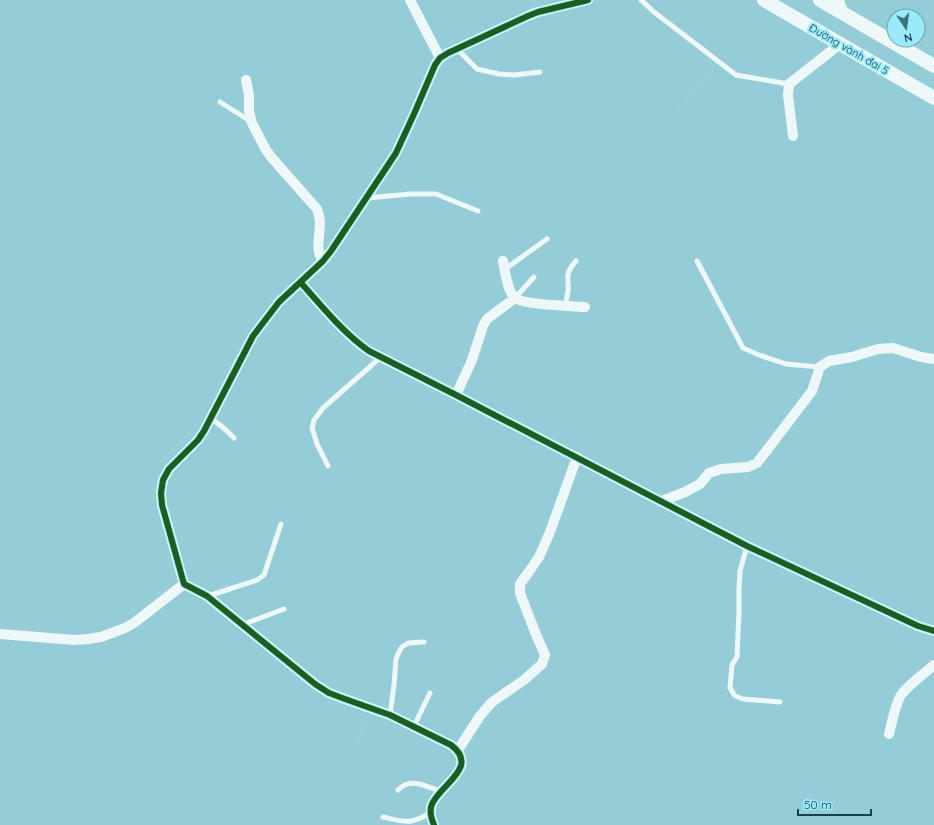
<svg xmlns="http://www.w3.org/2000/svg" width="934" height="825" font-family="Quicksand,sans-serif">
  <rect width="100%" height="100%" fill="#94cdd7"/>
  <g fill="none" stroke-linecap="round" stroke-linejoin="round">
    <!-- path -->
    <path stroke="#b8c9cc" stroke-width="1.5" stroke-dasharray="2 2" stroke-linecap="butt" d="M676,114L714,68
      M358,745L365,717"/>
    <!-- service -->
    <path stroke="#eff8f9" stroke-width="5" d="M641,0L654,12L736,75L789,84
      M457,49L477,69L499,74L515,75L540,72
      M220,102L250,121
      M367,198L410,194H436L478,211
      M697,261L743,348L759,355L786,364L820,367
      M505,269L547,239
      M515,298L534,277
      M566,305C566,301 567,296 568,292C569,276 564,275 576,261
      M211,418L226,430L234,438
      M328,466L317,444L312,428L314,420L323,408L381,357
      M747,546L740,571L739,589V612L737,657L732,665L730,688L735,696L743,699L780,702
      M208,596L257,580L264,575L281,524
      M242,625L284,609
      M390,715L394,685L396,659L399,652L402,647L408,643L424,642
      M414,726L430,693
      M398,790C411,777 426,786 442,792
      M383,817C405,822 410,825 430,813"/>
    <!-- minor -->
    <path stroke="#eff8f9" stroke-width="10" d="M410,0L440,58
      M839,0L842,9L847,15
      M246,80L249,95V111L252,123L266,150L272,158L317,209C324,225 316,237 319,252C320,256 321,258 323,261
      M793,136L788,95L789,84L840,44
      M503,261C505,271 507,289 514,297C521,305 571,306 585,307
      M301,283C322,306 343,333 369,351L456,395L747,546L918,626L934,631
      M456,395L472,360L483,326L487,319L515,298
      M662,501L685,492L700,484L709,473L721,469L748,467L757,463L812,391L820,367L829,361L852,357L878,349L893,348L921,357L934,359
      M0,634L75,640L88,639L101,637L125,628L134,623L184,584
      M889,734C892,722 895,705 901,695C909,684 924,674 934,665
      M458,750L480,716L492,702L524,680L542,664L545,655L535,632L520,593V584L528,573L539,557L550,532L577,457
      M434,825C431,818 429,811 432,804C441,784 480,767 451,745L390,715L345,699L329,693L315,684L207,596L184,584L162,505L161,493L163,480L169,469L198,440L204,431L253,336L279,302L323,261L331,251L396,153L414,114L435,65L440,58L448,53L528,16L538,12L588,0"/>
    <!-- secondary -->
    <path stroke="#eff8f9" stroke-width="14" d="M764,0L934,98
      M820,0L934,66"/>
    <defs>
      <path id="cycleway" d="M301,283C322,306 343,333 369,351L456,395L747,546L918,626L934,631
        M434,825C431,818 429,811 432,804C441,784 480,767 451,745L390,715L345,699L329,693L315,684L207,596L184,584L162,505L161,493L163,480L169,469L198,440L204,431L253,336L279,302L323,261L331,251L396,153L414,114L435,65L440,58L448,53L528,16L538,12L588,0"/>
    </defs>
    <!-- cycleway casing -->
    <use href="#cycleway" stroke="#9aebfa" stroke-width="8"/>
    <!-- cycleway -->
    <use href="#cycleway" stroke="#1b5e20" stroke-width="6"/>
  </g>
  <g text-anchor="middle" dominant-baseline="central" stroke-width="4" stroke-linejoin="round" paint-order="stroke">
    <!-- street labels -->
    <g font-size="11" fill="#15434b" stroke="#9aebfa">
      <text transform="translate(849 49) rotate(30)">Đường vành đai 5</text>
    </g>
  </g>
  <!-- north arrow -->
  <g transform="translate(906 28) rotate(167)"><circle r="19" fill="#9aebfa" stroke="#65a8b4"/>
  <path d="M0-3L7 15L0 10L-7 15Z" fill="#41737c"/>
  <text y="-6" font-size="11" font-weight="bold" text-anchor="middle" fill="#15434b">N</text>
  </g>
  <!-- scale -->
  <path d="M798 809v6h73v-6" fill="none" stroke="#15434b" stroke-width="2"/>
  <text x="804" y="809" font-size="12" fill="#15434b" stroke="#9aebfa" stroke-width="3" paint-order="stroke">50 m</text>
</svg>
